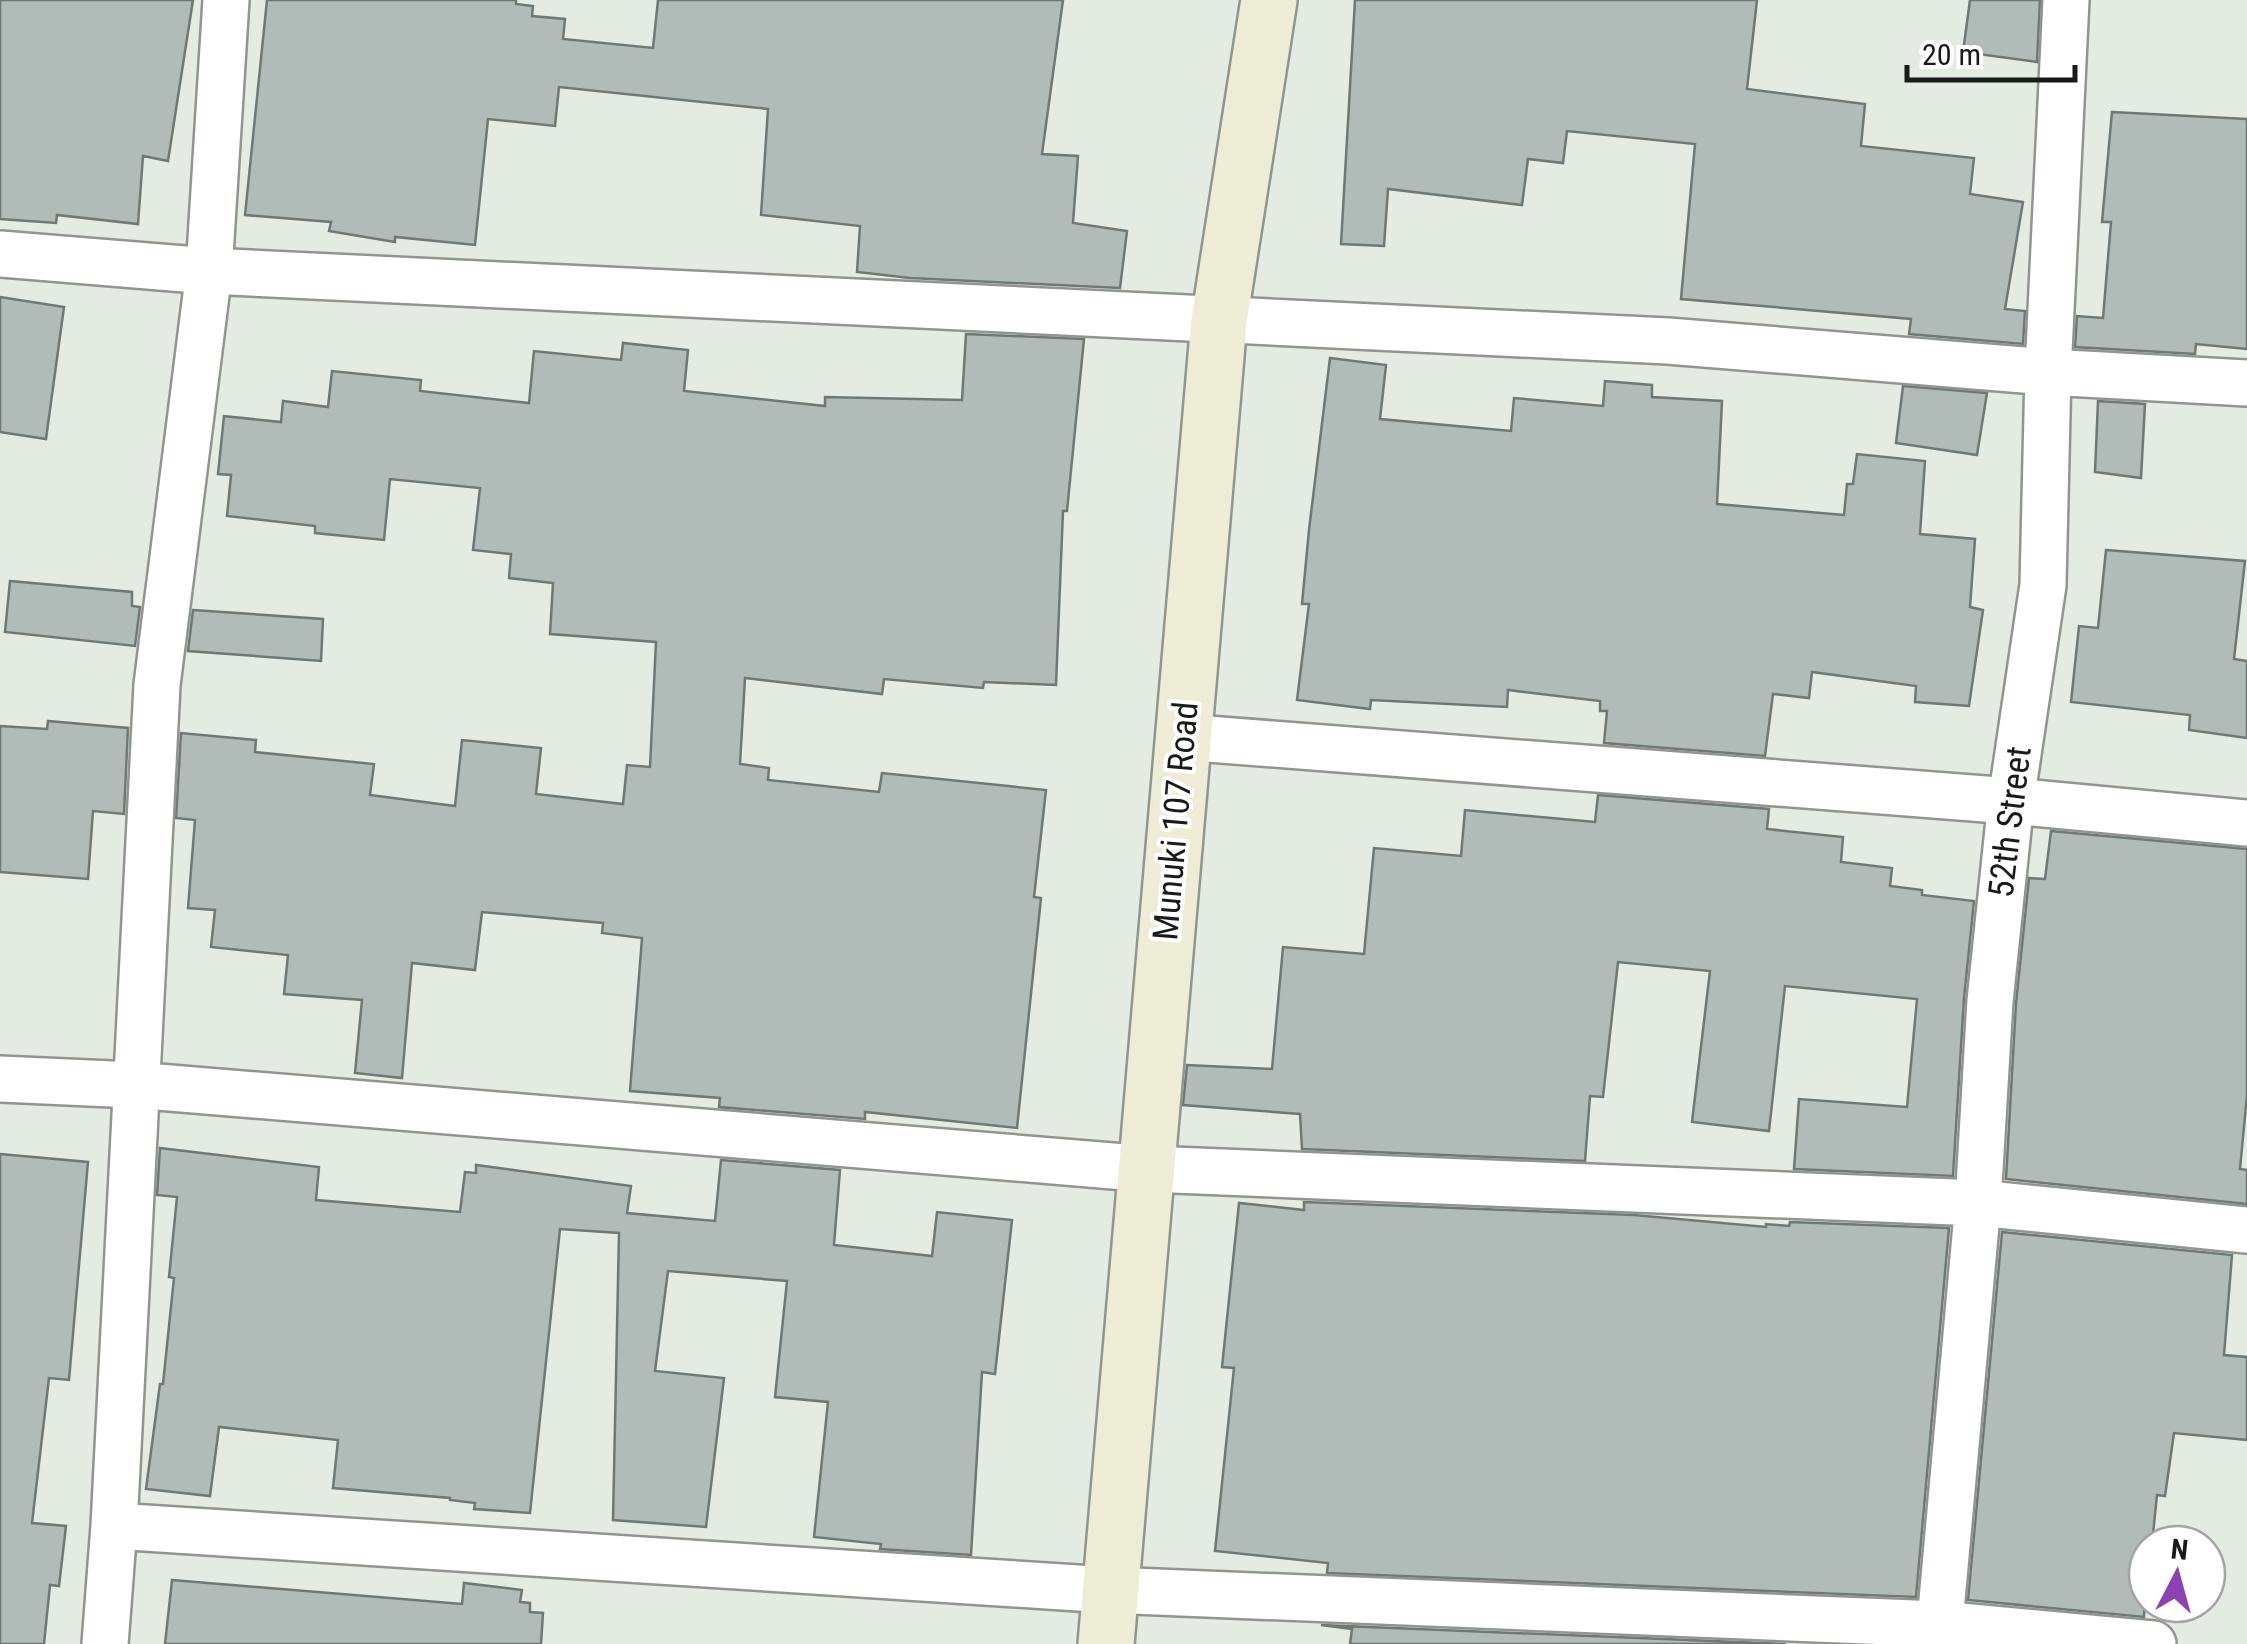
<svg xmlns="http://www.w3.org/2000/svg" width="2247" height="1644" font-family="'Roboto Condensed',sans-serif">
  <rect width="100%" height="100%" fill="#e4ebe3"/>
  <!-- building -->
  <path fill="#b1bbb8" stroke="#6e7875" stroke-width="2.5" d="M0,0H193L168,161L143,156L138,224L57,215L56,223L0,219Z
    M267,0H516V4L533,6L532,16L565,19L563,39L653,48L658,0H1063L1042,154L1078,156L1073,223L1127,231L1120,288L910,278L857,272L860,226L761,215L768,109L559,87L555,126L488,119L475,245L395,237V242L329,231L331,222L245,215Z
    M1355,0H1757L1747,89L1865,104L1861,146L1974,158L1970,194L2023,202L2005,309L2025,311L2023,344L1909,334L1911,319L1681,299L1695,144L1567,131L1563,163L1528,159L1522,205L1388,189L1384,246L1341,244Z
    M1970,0H2040L2037,62L1963,52Z
    M2112,112L2247,119V349L2196,344L2195,354L2075,347L2077,316L2103,318L2111,222H2102Z
    M0,297L64,307L46,439L0,432Z
    M966,334L1084,339L1067,511H1063L1056,685L984,682L983,688L884,679L882,694L745,678L740,764L769,768L768,780L879,792L882,773L1046,790L1034,897L1041,898L1017,1128L865,1112V1119L719,1107L720,1098L630,1091L642,938L602,933L603,923L482,912L475,970L412,963L402,1078L355,1073L362,1000L284,994L288,955L211,947L215,910L188,908L195,820L176,818L181,733L256,740L255,752L374,764L370,795L455,806L462,740L541,748L536,794L623,804L627,765L650,767L656,642L550,634L553,583L509,578L511,554L473,550L480,488L390,479L384,540L315,533V526L227,516L231,475L218,474L224,416L281,422L283,401L328,407L332,371L421,380L420,391L529,403L534,351L621,360L623,343L688,350L684,391L825,406V397L962,400Z
    M1330,358L1386,365L1380,419L1511,431L1514,398L1603,406L1605,381L1652,385V397L1722,401L1717,504L1844,515L1847,484H1853L1857,454L1925,461L1920,534L1975,539L1970,607L1983,610L1969,706L1915,702L1916,686L1812,672L1809,698L1773,694L1765,756L1604,743L1607,711H1600V701L1508,690L1507,707L1371,700L1370,709L1297,700L1309,604H1302L1309,530Z
    M1903,386L1987,393L1977,455L1896,443Z
    M2098,401L2145,404L2141,478L2095,472Z
    M2106,550L2245,561L2234,659L2247,661V738L2189,730L2190,715L2071,702L2079,626L2098,628Z
    M10,581L132,592V606L140,607L135,646L5,632Z
    M193,610L323,619L321,661L188,651Z
    M48,721L128,728L124,814L93,811L88,879L0,872V726L47,729Z
    M1598,795L1769,809L1767,829L1843,837L1841,862L1892,868L1890,886L1922,890V895L1974,901L1964,998L1953,1176L1794,1169L1799,1099L1907,1107L1917,999L1785,986L1769,1131L1692,1122L1710,971L1618,962L1603,1097L1590,1096L1585,1161L1302,1149L1300,1114L1183,1105L1187,1065L1272,1069L1283,947L1364,954L1374,848L1461,856L1465,810L1595,822Z
    M2051,831L2247,849V1095L2240,1169L2247,1170V1204L2006,1179L2016,1003L2029,878L2045,879Z
    M160,1148L319,1167L316,1200L460,1212L465,1172L476,1173V1165L631,1186L627,1213L715,1221L721,1160L840,1170L834,1245L932,1256L937,1212L1012,1220L995,1374L982,1372L971,1555L880,1549L881,1544L814,1537L828,1402L775,1397L787,1281L668,1271L655,1371L724,1378L706,1527L613,1520L619,1233L560,1229L530,1513L474,1509L475,1503L450,1500V1498L333,1488L338,1440L219,1427L210,1496L146,1489L160,1384H163L174,1278L169,1277L177,1197L157,1195Z
    M0,1154L88,1162L69,1380L49,1378L32,1523L66,1526L59,1586L50,1585L44,1644H0Z
    M1304,1202L1634,1215L1766,1227V1224L1789,1226L1790,1222L1949,1228L1916,1597L1327,1573L1328,1563L1215,1551L1234,1368L1222,1367L1239,1203L1304,1210Z
    M2002,1232L2232,1255L2224,1355L2247,1357V1440L2174,1433L2165,1496L2157,1495L2152,1544H2147L2144,1617L1968,1600Z
    M172,1580L462,1604L464,1583L522,1590L520,1602L530,1603V1612L543,1613L541,1644H165Z
    M1321,1625L1786,1644H1350L1352,1629Z"/>
  <g fill="none" stroke-linecap="round" stroke-linejoin="round">
    <defs>
      <path id="street" d="M0,254L209,271L1668,341L2048,372L2247,383
        M1182,737L2011,801L2247,823
        M0,1079L134,1085L1149,1169L1978,1203L2247,1230
        M114,1526L1109,1590L1939,1624L2153,1644
        M105,1644L114,1526L157,685L209,271L226,0
        M1938,1644L1978,1203L1990,1001L2011,801L2043,585L2048,372L2066,0"/>
      <path id="secondary" d="M1106,1644L1219,321L1269,0"/>
    </defs>
    <!-- street casing -->
    <use href="#street" stroke="#90968f" stroke-width="50"/>
    <!-- secondary casing -->
    <use href="#secondary" stroke="#90968f" stroke-width="60"/>
    <!-- street -->
    <use href="#street" stroke="#fff" stroke-width="45"/>
    <!-- secondary -->
    <use href="#secondary" stroke="#edecd5" stroke-width="55"/>
  </g>
  <g text-anchor="middle" dominant-baseline="central" stroke-width="8" stroke-linejoin="round" paint-order="stroke">
    <!-- street labels -->
    <g font-size="35" fill="#181b18" stroke="#fff">
      <text transform="translate(1176 821) rotate(-85)">Munuki 107 Road</text>
      <text transform="translate(2010 822) rotate(-83)">52th Street</text>
    </g>
  </g>
  <!-- north arrow -->
  <g transform="translate(2177 1574) rotate(6)"><circle r="48" fill="#ffffff" stroke="#a3a4a3" stroke-width="2.5"/>
  <path d="M0-8L18 38L0 25L-18 38Z" fill="#8e41b2"/>
  <text y="-15" font-size="28" font-weight="bold" text-anchor="middle" fill="#181b18">N</text>
  </g>
  <!-- scale -->
  <path d="M1907 65v15h168v-15" fill="none" stroke="#181b18" stroke-width="5"/>
  <text x="1922" y="65" font-size="30" fill="#181b18" stroke="#ffffff" stroke-width="8" paint-order="stroke">20 m</text>
</svg>
